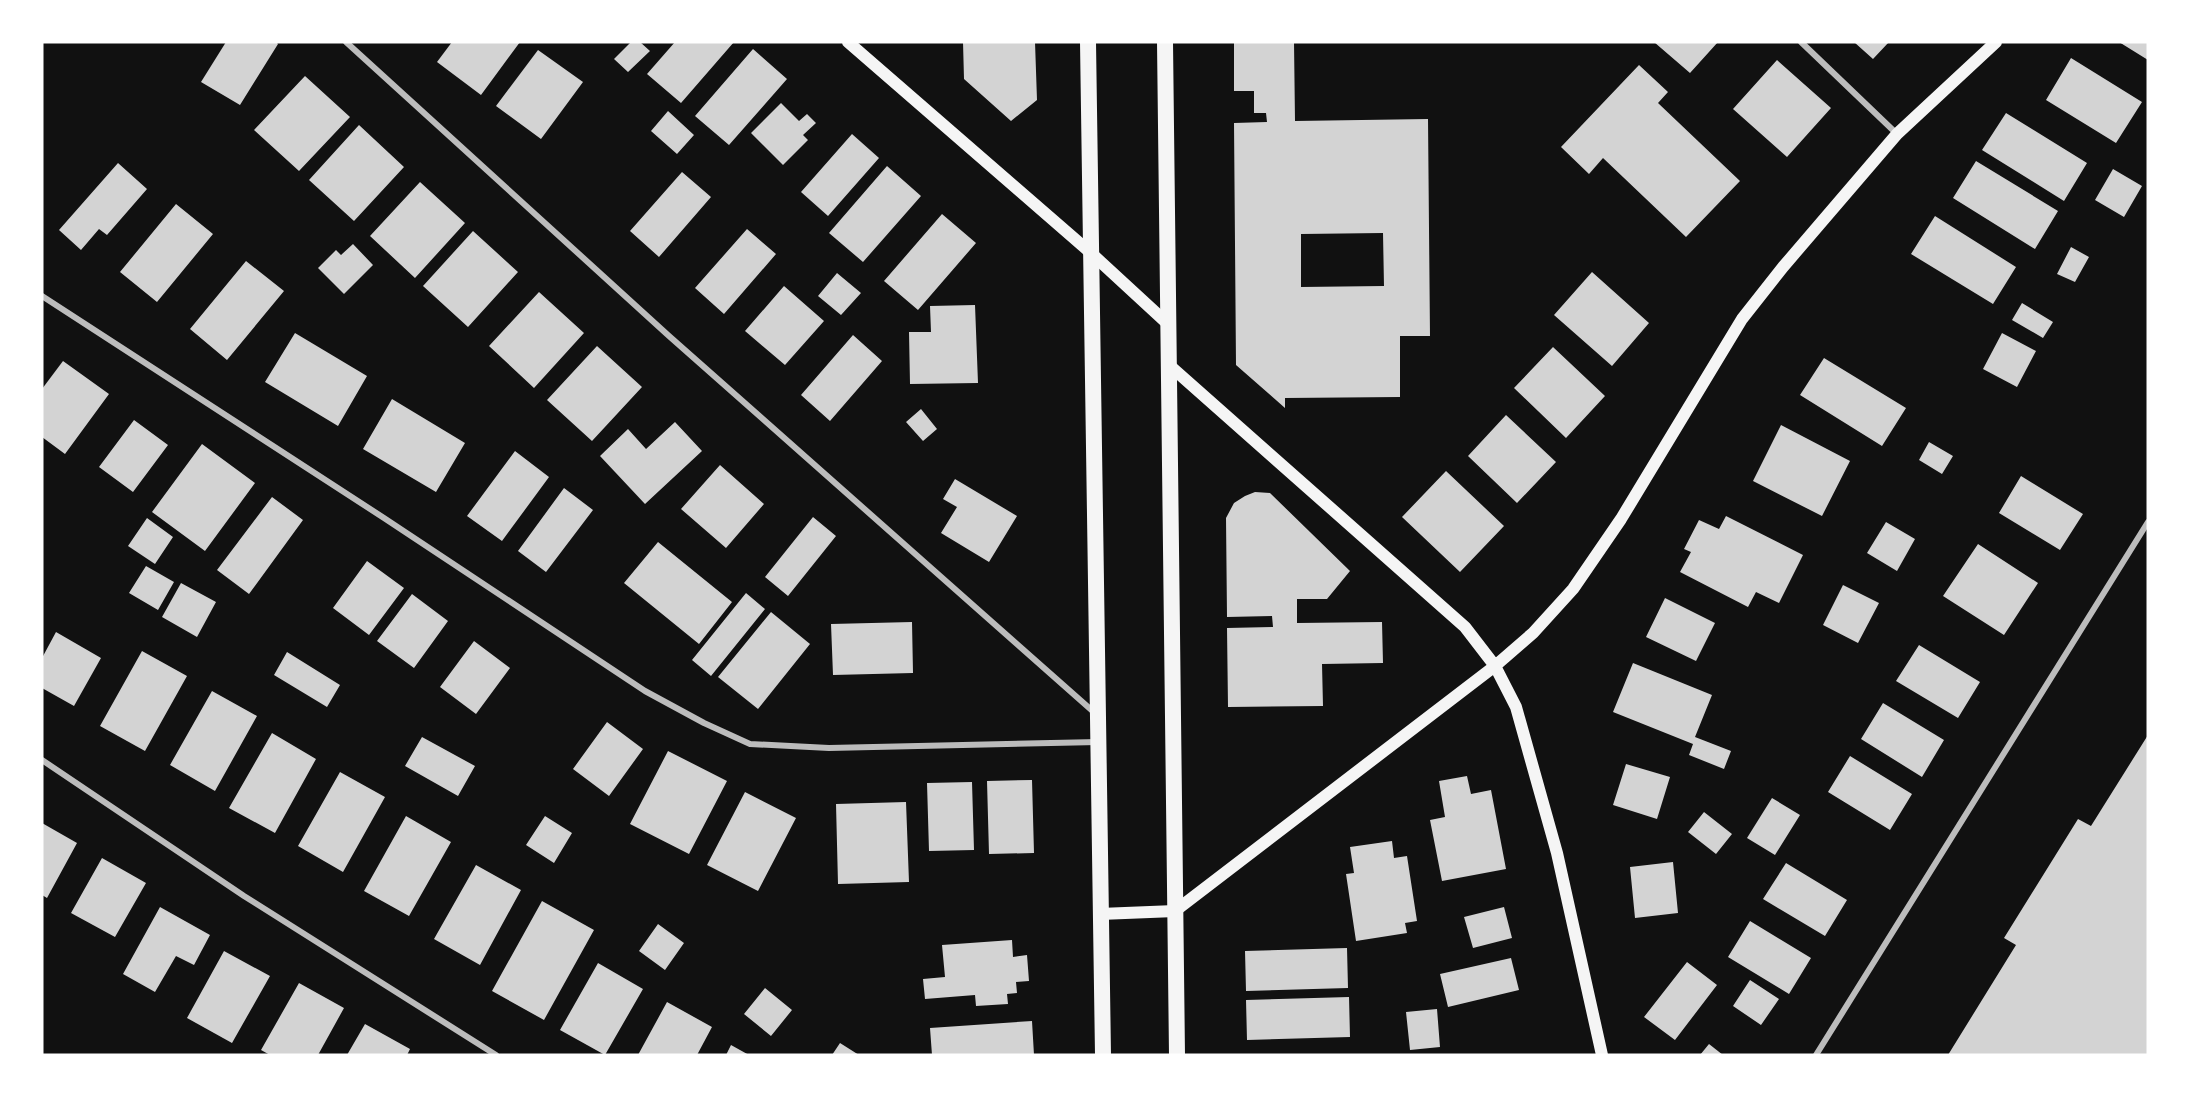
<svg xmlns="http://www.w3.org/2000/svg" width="2190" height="1097" font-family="'Varela Round',sans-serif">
  <rect width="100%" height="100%" fill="#111"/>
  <!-- building -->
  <path fill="#d3d3d3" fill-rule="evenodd" d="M226,42H276L278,44L240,105L201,82Z
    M452,42H520L481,95L437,62Z
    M631,42H640L650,51L628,72L614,59Z
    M675,42H734L681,103L647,74Z
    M963,42H1035L1037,100L1011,121L964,79Z
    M1234,42H1294L1295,121L1428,119L1430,336H1400V397L1285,398V408L1236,365L1234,123L1267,122L1266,113H1254V91H1234ZM1383,233L1384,286L1301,287V234Z
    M1654,42H1718L1690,73Z
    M1854,42H1889L1873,59Z
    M2119,42H2148V60Z
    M753,49L787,79L729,145L695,116Z
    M538,50L583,82L541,139L496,106Z
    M2071,58L2142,102L2116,143L2046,100Z
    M1777,60L1831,108L1787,157L1733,109Z
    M1639,65L1668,92L1658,103L1740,181L1686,237L1603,158L1589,174L1561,147Z
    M305,76L350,117L299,171L254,130Z
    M781,103L799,121L807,114L816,123L803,135L808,140L783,165L751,133Z
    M668,111L694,135L677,154L651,131Z
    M2006,113L2087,163L2064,201L1982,150Z
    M359,125L404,167L354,221L309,180Z
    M852,134L879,158L828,216L801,192Z
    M1976,161L2058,211L2035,249L1953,198Z
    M118,163L147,189L107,235L99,229L81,250L59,230Z
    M887,166L921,196L863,262L829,233Z
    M2113,169L2142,186L2124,217L2095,200Z
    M682,172L711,197L659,257L630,231Z
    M420,182L465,223L415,278L370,236Z
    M176,204L213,234L157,302L120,272Z
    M942,214L976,243L918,310L884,281Z
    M1935,216L2016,267L1993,304L1911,254Z
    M747,229L776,254L724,314L695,288Z
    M473,231L518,272L468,327L423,286Z
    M353,244L373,265L344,294L318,268L336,250L341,255Z
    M2071,247L2089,257L2075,282L2057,274Z
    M246,261L284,291L227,360L190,329Z
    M1592,272L1649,323L1612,366L1554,315Z
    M837,273L861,293L841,315L818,296Z
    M784,286L824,321L785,365L745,331Z
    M539,292L584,333L534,388L489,346Z
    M2022,303L2053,322L2043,338L2012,320Z
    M975,305L978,383L910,384L909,332H931L930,306Z
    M295,333L367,376L338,426L265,382Z
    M2002,333L2036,351L2017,387L1983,369Z
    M853,335L882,361L830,421L801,395Z
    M597,346L642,387L592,441L547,400Z
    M1553,347L1605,396L1566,438L1514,388Z
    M1824,358L1906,408L1882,446L1800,395Z
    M63,361L109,394L65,454L42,437V389Z
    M392,399L465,443L436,492L363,449Z
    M921,409L937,429L923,441L906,422Z
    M1506,415L1556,462L1517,503L1468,456Z
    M134,420L168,445L133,492L99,467Z
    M675,422L702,451L645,504L600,456L628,429L646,449Z
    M1781,425L1850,461L1822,516L1753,481Z
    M1929,442L1953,456L1942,474L1919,460Z
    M202,444L255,483L205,551L152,512Z
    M515,451L549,477L502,541L467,516Z
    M720,465L764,504L726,548L681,509Z
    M1446,471L1504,526L1460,572L1402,517Z
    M2021,476L2083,514L2060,550L1999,513Z
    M955,479L1017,516L989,562L941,533L957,507L943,499Z
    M564,488L593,510L546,572L518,551Z
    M1255,492L1270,493L1350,571L1327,599H1297V623L1382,622L1383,663L1322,664L1323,706L1228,707L1227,628L1273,627L1272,616L1227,617L1226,518L1234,503L1245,496Z
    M272,497L303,520L249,594L217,570Z
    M1726,516L1803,555L1779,603L1756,592L1748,607L1680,572L1691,552L1684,549L1699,520L1719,529Z
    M813,517L836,536L788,596L765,577Z
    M147,518L173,537L155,564L128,546Z
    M1886,522L1915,539L1897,571L1867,553Z
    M658,542L732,602L699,644L624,583Z
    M1978,544L2038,583L2004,635L1943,596Z
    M367,561L404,588L369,635L333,608Z
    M146,566L174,582L158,610L129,593Z
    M181,583L216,602L197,637L162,617Z
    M1843,585L1879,603L1858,643L1823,625Z
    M746,593L765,609L711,676L692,660Z
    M412,594L448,621L414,668L377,641Z
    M1665,598L1715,623L1696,661L1646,637Z
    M771,612L810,644L758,709L718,677Z
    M912,622L913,673L833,675L831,624Z
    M56,632L101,658L74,706L42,688V658Z
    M474,641L510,668L476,714L440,687Z
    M1919,645L1980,682L1958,718L1896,681Z
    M142,651L187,676L145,751L100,726Z
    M287,652L340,685L327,707L274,675Z
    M1633,663L1712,695L1695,737L1731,751L1724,769L1689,755L1693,744L1613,712Z
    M212,691L257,716L215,791L170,765Z
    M1883,703L1944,740L1922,777L1861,739Z
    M607,722L643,749L609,796L573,769Z
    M272,733L316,759L275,833L229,808Z
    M2148,735V1055H1948L2016,945L2004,938L2078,819L2091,826Z
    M422,737L475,766L458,796L405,766Z
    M668,751L727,781L689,854L630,824Z
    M1850,756L1912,794L1890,830L1828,792Z
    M1626,764L1670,777L1657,819L1613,805Z
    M340,772L385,797L343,872L298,846Z
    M1467,776L1471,794L1491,790L1506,869L1442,881L1430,820L1445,817L1439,781Z
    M1032,780L1034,853L989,854L987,781Z
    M972,782L974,850L929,851L927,783Z
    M745,792L796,818L758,891L707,865Z
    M1772,798L1800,815L1775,855L1747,838Z
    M906,802L909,882L838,884L836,804Z
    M1704,812L1732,834L1716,854L1688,832Z
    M406,816L451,842L409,916L364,891Z
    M545,816L572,833L554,863L526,845Z
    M42,823L77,843L47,898L42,895Z
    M1392,841L1394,858L1407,856L1417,921L1405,923L1407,933L1356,941L1346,874L1354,873L1350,847Z
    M102,858L146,883L115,937L71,913Z
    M1673,862L1678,913L1635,918L1630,867Z
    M1786,863L1847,900L1825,936L1763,899Z
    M476,865L521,890L480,965L434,939Z
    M542,901L594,930L544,1020L492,991Z
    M160,907L210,935L194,965L176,956L155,992L123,974Z
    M1504,907L1512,938L1473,948L1464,917Z
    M1750,921L1811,958L1789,994L1728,957Z
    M658,924L684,943L665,970L639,951Z
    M1012,940L1013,957L1027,955L1029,981L1016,982L1017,993L1007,994L1008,1004L976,1006L975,995L925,999L923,979L945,977L942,945Z
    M1347,948L1348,988L1246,991L1245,951Z
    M224,951L270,976L232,1043L187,1018Z
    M1511,958L1519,990L1448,1007L1440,974Z
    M1687,962L1717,985L1675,1040L1644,1017Z
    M598,963L643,989L605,1055L560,1030Z
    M1750,980L1779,999L1761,1025L1733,1006Z
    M299,983L344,1008L318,1055H270L261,1050Z
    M765,988L792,1010L771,1036L744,1014Z
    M1349,997L1350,1037L1247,1040L1246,1000Z
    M667,1002L712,1027L697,1055H638Z
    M1437,1009L1440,1047L1410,1050L1406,1012Z
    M1032,1021L1034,1055H932L930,1028Z
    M365,1024L410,1049L407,1055H347Z
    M840,1043L859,1055H832Z
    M1709,1044L1723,1055H1700Z
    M731,1045L749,1055H726Z"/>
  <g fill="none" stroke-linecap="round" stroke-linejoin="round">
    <!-- minor -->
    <path stroke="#bcbcbc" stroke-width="6" d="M346,42L669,336L1096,714
      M1801,42L1897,134
      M42,296L384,518L645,691L704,723L750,744L829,748L1098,742
      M42,760L244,896L496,1055
      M1816,1055L2148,522"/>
    <!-- secondary -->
    <path stroke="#f5f5f5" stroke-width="12" d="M848,42L1091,253L1168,324
      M1169,365L1465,627L1495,666L1516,707L1557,853L1602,1055
      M1100,914L1175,911L1495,666L1533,633L1573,589L1621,519L1742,319L1783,267L1897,134L1996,42"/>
    <!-- trunk -->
    <path stroke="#f5f5f5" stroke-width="16" d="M1088,42L1103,1055
      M1165,42L1177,1055"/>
  </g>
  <!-- border -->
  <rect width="2190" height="1097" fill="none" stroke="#ffffff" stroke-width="87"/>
</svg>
